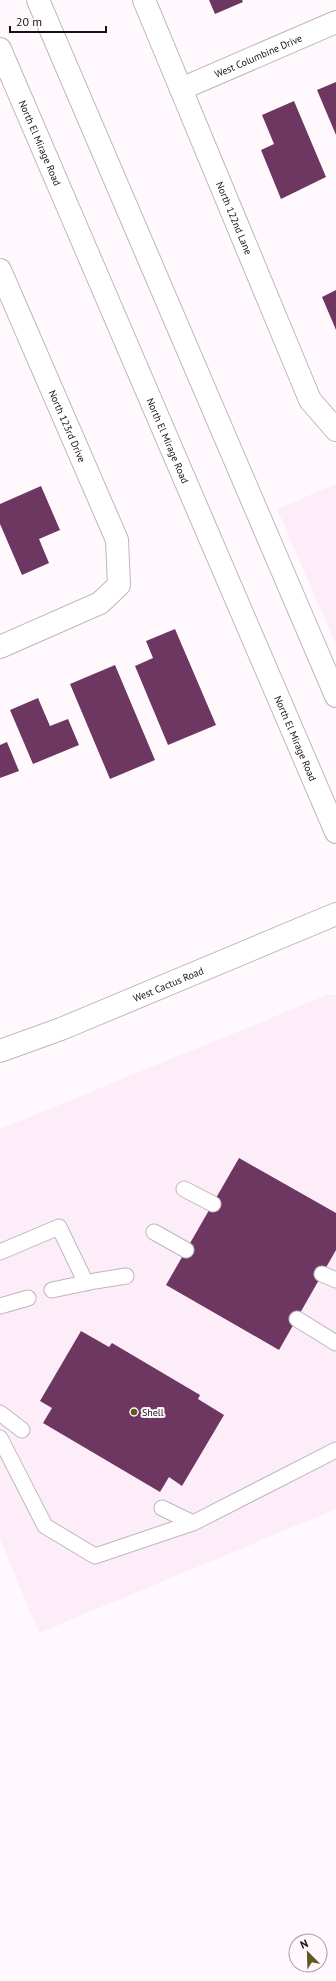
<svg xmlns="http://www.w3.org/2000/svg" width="336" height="1981" font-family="'PT Sans',sans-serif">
  <rect width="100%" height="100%" fill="#fff9fd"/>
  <!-- built -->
  <path fill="#fdedf8" d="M336,484V645L277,509Z
    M327,995H336V1509L39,1633L0,1539V1129Z"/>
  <!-- building -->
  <path fill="#6d3762" d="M209,0H242L243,2L215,14Z
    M336,82V135L317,90Z
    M294,101L326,177L281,199L261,150L274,144L262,115Z
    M336,290V330L322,297Z
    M41,486L60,530L39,539L49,563L22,575L0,524V504Z
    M175,629L216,725L168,745L135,666L153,658L146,641Z
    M115,665L155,760L110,779L70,684Z
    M38,698L50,726L68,719L79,745L33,764L10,710Z
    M7,742L19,771L0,778V745Z
    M239,1158L336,1213V1250L279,1350L166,1285Z
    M81,1331L109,1347L112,1343L200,1395L198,1399L224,1415L182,1486L169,1477L160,1492L43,1423L52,1408L40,1401Z"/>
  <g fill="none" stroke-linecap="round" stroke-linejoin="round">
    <defs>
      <path id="service" d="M184,1189L213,1204
        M154,1232L186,1250
        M0,1252L59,1227L86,1283
        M322,1274L336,1280
        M52,1290L95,1281L126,1276
        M0,1306L28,1298
        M297,1319L336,1343
        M0,1413L22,1430
        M0,1438L45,1526L95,1556L193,1523L336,1450
        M162,1508L193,1523"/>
      <g id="minor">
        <path id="s1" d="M144,0L310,400L336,430"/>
        <path id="s2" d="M181,89L336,22"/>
        <path id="s3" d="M0,270L117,540L119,585L100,603L0,647"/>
      </g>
      <g id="secondary">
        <path d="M38,0L336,696"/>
        <path id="s4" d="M0,49L336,832"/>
        <path id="s5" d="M0,1051L61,1029L336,914"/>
      </g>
    </defs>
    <!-- service casing -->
    <use href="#service" stroke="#bfb6bd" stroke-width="17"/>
    <!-- minor casing -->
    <use href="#minor" stroke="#bfb6bd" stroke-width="24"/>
    <!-- secondary casing -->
    <use href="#secondary" stroke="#bfb6bd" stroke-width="24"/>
    <!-- service -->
    <use href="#service" stroke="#fff" stroke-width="15"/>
    <!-- minor -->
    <use href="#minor" stroke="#fff" stroke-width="22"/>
    <!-- secondary -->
    <use href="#secondary" stroke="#fff" stroke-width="22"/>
  </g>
  <!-- markers -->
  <circle fill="#615824" stroke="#fff9fd" stroke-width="1.5" cx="134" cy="1412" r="4"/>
  <g text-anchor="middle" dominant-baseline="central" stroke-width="4" stroke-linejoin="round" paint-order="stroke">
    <!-- street labels -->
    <g font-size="10" fill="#141113" stroke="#fff9fd">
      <text stroke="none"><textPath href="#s2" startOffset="84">West Columbine Drive</textPath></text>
      <text stroke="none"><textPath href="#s4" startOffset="102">North El Mirage Road</textPath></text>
      <text stroke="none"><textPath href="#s1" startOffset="236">North 122nd Lane</textPath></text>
      <text stroke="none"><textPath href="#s3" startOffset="170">North 123rd Drive</textPath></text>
      <text stroke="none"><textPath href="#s4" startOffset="426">North El Mirage Road</textPath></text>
      <text stroke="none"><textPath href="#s4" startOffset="750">North El Mirage Road</textPath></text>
      <text stroke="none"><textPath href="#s5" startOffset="181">West Cactus Road</textPath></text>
    </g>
    <!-- poi labels -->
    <g font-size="10" fill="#141113" stroke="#fff9fd" text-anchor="start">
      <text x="142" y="1412">Shell</text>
    </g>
  </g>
  <!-- north arrow -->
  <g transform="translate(308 1953) rotate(337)"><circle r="19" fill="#fff9fd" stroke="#a19c9f"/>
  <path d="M0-3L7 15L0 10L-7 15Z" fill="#615824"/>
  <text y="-6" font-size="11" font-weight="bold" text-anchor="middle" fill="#141113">N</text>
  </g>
  <!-- scale -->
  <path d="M10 26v6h96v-6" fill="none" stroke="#141113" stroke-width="2"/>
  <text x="16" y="26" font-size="12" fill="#141113" stroke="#fff9fd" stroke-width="3" paint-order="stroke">20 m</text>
</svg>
